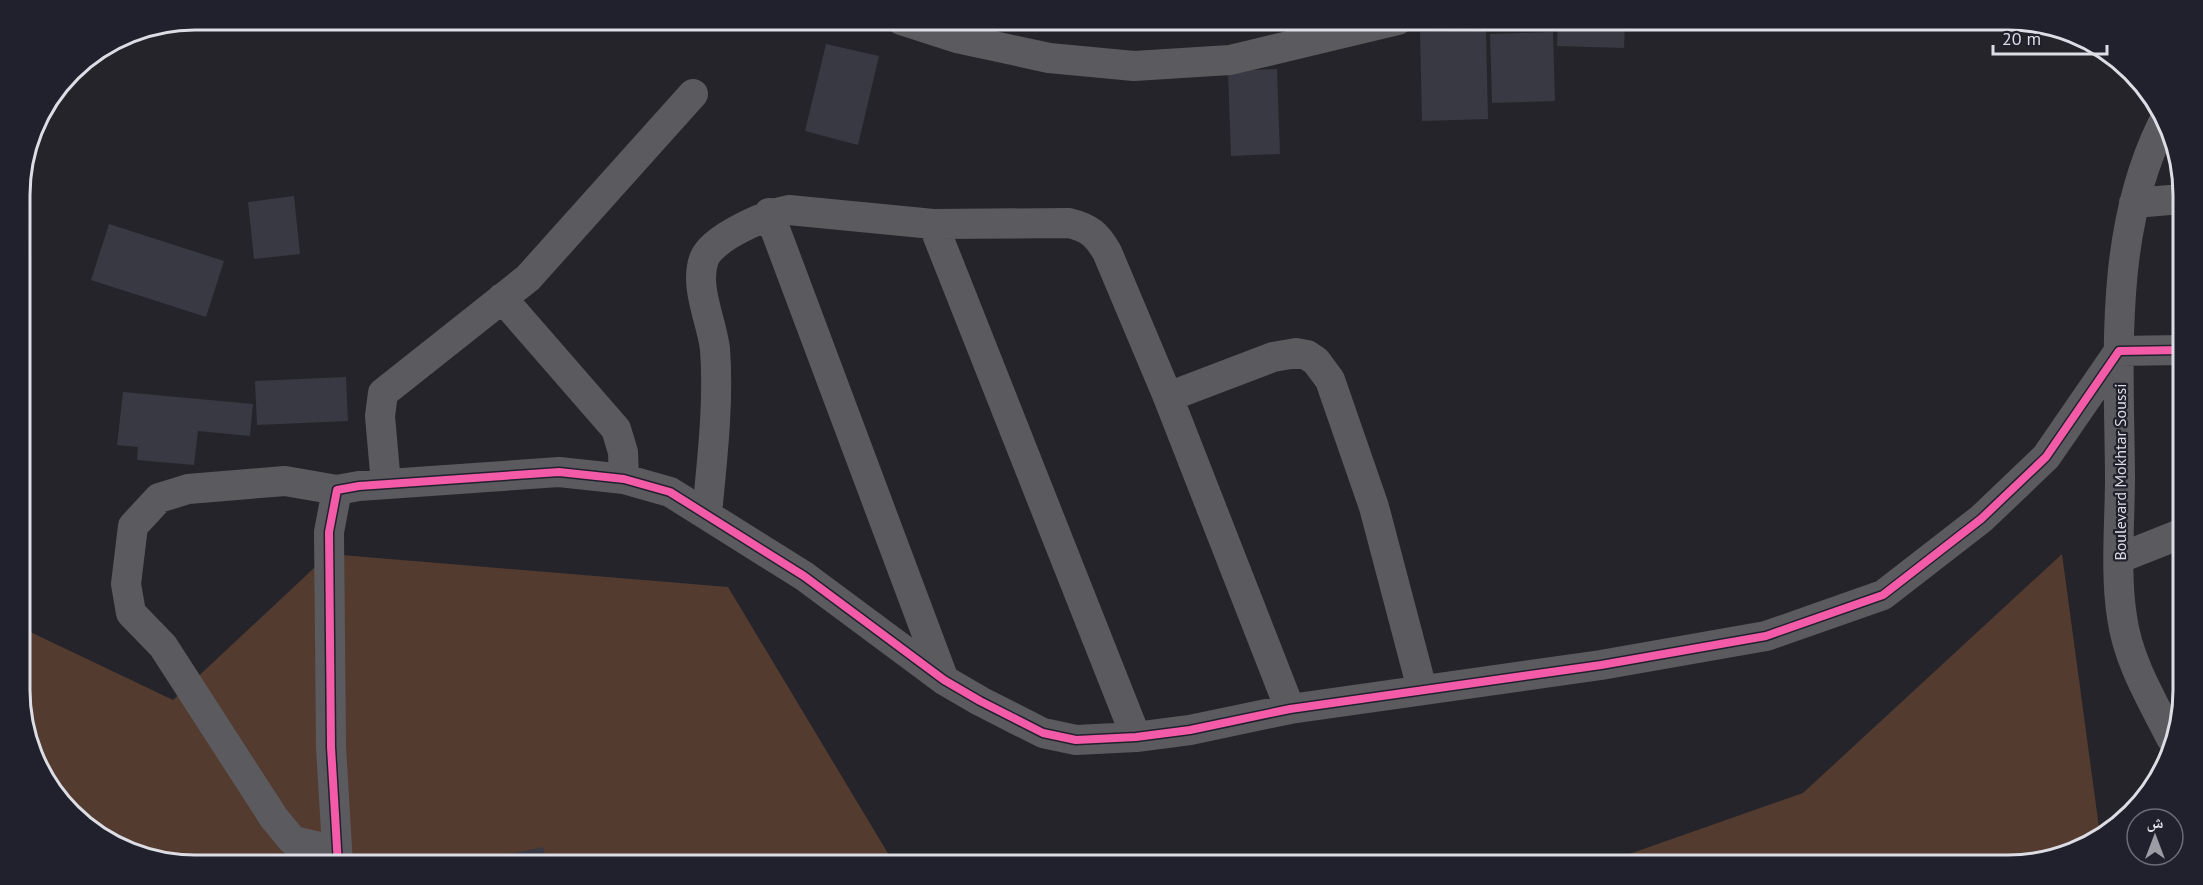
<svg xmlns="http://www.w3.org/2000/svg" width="2203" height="885" font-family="'PT Sans','Noto Naskh Arabic',sans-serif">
  <rect width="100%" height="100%" fill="#24242a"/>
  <!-- green -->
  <path fill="#543b30" d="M329,554L728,587L895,865H195L138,856L63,805L23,724L22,628L173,700Z
    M2062,554L2100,835L2019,865H1598L1803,793Z"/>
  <!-- building -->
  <path fill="#393943" d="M1202,20H1256V27L1202,29Z
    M1558,20H1625L1624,48L1557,46Z
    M2011,20L2034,24L2013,29Z
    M1486,31L1488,119L1422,121L1420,32Z
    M1553,32L1555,101L1492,103L1490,34Z
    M826,44L879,56L858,145L805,131Z
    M1277,69L1280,154L1231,156L1228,71Z
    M294,196L300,254L254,259L248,202Z
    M109,224L224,261L206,317L91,280Z
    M346,377L348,421L257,425L255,381Z
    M123,392L253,404L250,436L198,431L194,465L137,460L138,447L117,445Z
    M543,847L547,865H493L492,858Z"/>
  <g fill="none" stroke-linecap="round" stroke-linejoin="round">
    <!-- street -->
    <path stroke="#5b5b5f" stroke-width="30" d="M901,20L957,38L1049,58L1134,66L1230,60L1398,20
      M2162,125C2109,233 2119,358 2120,476C2120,521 2115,573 2122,617C2128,661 2151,698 2171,738L2175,740
      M2134,203L2182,199
      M769,213L944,680
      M933,224L1136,737
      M502,298L616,429L623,452L624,479
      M1168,397L1273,357L1296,353L1307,355L1316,361L1330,380L1374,507L1422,689
      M386,484L380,416L383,393L528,278L693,94
      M337,490L285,481L188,489L159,498L133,526L126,584L131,613L163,646L274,818L293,841L337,851
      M707,514C712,460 719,404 715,349C712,322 694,287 704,259C712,237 768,214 789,210L933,224L1069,223C1090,228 1097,235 1107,252L1168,397L1290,709
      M2120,558L2183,533
      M338,865L331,747L329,532L337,490L359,486L559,472L624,479L670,492L804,576L944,680L980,701L1043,733L1076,740L1136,737L1190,730L1290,709L1601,665L1766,636L1883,595L1981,519L2046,457L2119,351L2182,350"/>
    <defs>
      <path id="cycleway" d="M338,865L331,747L329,532L337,490L359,486L559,472L624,479L670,492L804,576L944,680L980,701L1043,733L1076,740L1136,737L1190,730L1290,709L1601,665L1766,636L1883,595L1981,519L2046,457L2119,351L2182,350"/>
    </defs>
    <!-- cycleway casing -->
    <use href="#cycleway" stroke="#21212d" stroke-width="11"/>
    <!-- cycleway -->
    <use href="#cycleway" stroke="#f35aa7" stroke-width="8"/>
  </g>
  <g text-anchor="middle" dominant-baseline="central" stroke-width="4.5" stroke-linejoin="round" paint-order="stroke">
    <!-- street labels -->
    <g font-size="16" fill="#dddde5" stroke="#21212d">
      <text transform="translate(2120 472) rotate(-90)">Boulevard Mokhtar Soussi</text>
    </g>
  </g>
  <!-- crop -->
  <path d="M0 0H2203V885H0ZM195 30H2008A165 165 0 0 1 2173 195V690A165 165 0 0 1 2008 855H195A165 165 0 0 1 30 690V195A165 165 0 0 1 195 30Z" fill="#21212d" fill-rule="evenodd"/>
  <path fill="none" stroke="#dddde5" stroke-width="3" d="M195 30H2008A165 165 0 0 1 2173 195V690A165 165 0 0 1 2008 855H195A165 165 0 0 1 30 690V195A165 165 0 0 1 195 30Z"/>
  <!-- north arrow -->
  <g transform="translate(2155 837)"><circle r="28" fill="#21212d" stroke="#6c6c77" stroke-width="1.5"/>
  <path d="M0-4.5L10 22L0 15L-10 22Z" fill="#9c9ca4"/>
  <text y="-9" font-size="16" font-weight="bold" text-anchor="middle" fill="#dddde5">ش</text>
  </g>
  <!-- scale -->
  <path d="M1993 45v9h114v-9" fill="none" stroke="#dddde5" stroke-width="3"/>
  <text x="2002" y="45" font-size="18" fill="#dddde5" stroke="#21212d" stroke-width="4.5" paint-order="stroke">20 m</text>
</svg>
